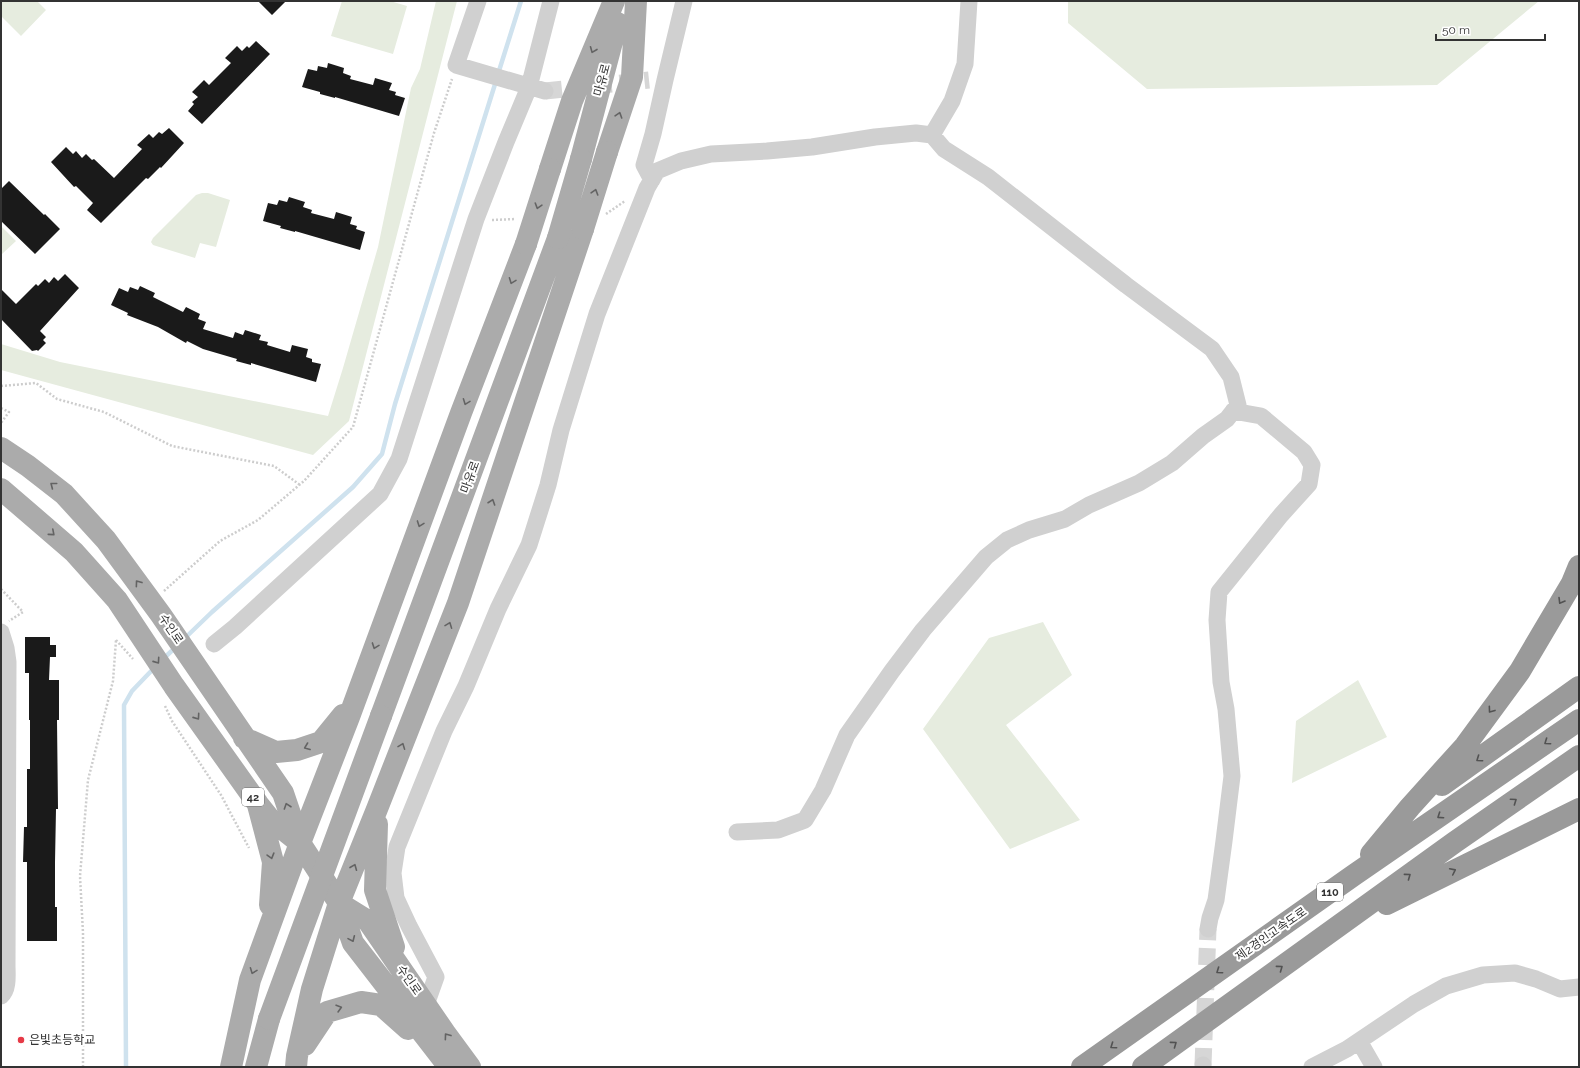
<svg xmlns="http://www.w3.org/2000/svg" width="1580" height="1068" font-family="Raleway,'Noto Sans KR',sans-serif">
  <rect width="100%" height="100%" fill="#fff"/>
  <!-- green -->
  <path fill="#e6ecdf" d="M1,1H37L46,10L21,36L1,16Z
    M342,1H390L407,6L393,54L331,36Z
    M436,1H457L349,421L313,455L1,370V344L60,362L328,416L343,368L378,247L411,88L420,69Z
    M1068,1H1539L1437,85L1147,89L1068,23Z
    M202,193H208L230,200L216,247L200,243L195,258L153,245L151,242L153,238L196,195Z
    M1,226L16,241L2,254L1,253Z
    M1043,622L1072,675L1006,725L1080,820L1010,849L923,729L989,638Z
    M1358,680L1387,737L1292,783L1296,721Z"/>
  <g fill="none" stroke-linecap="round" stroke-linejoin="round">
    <!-- stream -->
    <path stroke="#cfe2ee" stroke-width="4.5" d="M498,74L521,1
      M185,638L212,612L353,487L382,454L395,404L496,81
      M163,659L177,646
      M126,1067L124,705L132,691L155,667"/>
  </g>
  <!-- building -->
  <path fill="#1a1a1a" d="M258,1H286L272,15Z
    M256,41L270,54L202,124L188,111L194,104L192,102L198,97L192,92L204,80L209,85L231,63L225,58L237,46L242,51L247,46L249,48Z
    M328,63L344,68L343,73L351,76L350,79L373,85L375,78L392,83L389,90L396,92L395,95L405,98L399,116L335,97V98L320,94V92L302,87L308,69L317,71L318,66L327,68Z
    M169,128L184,143L161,168L160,167L148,179L146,178L101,223L87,210L93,203L76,186L74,187L51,162L66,147L73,154L76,151L82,158L86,154L92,160L94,159L114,178L142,149L137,145L149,134L153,138L159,132L162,134Z
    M9,181L44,215L45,214L60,229L35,254L1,221V189Z
    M289,197L305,202L303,207L312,210L311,213L334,219L336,212L352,217L350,224L357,226L356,229L365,232L360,250L295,231V232L280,228L281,226L263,221L268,203L277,205L279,200L287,202Z
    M65,274L79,288L40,331L46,337L43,340L46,343L38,351L37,350L32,351L1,319V289L16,304L36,284L38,286L45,279L49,283L54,277L58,281Z
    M140,286L155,293L153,297L183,312L186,307L200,314L198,319L206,322L203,329L233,338L235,332L243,335L245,330L261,335L259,340L268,342L267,345L290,352L292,345L308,349L306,357L312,359V362L321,364L316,382L251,363V365L236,361L237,359L203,349L187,341L186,343L158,327L127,315L128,313L111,305L119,288L128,292L130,287L138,290Z
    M25,637H50V645H56V657H50L49,680H59V720H57L58,809H56L55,862V907H57V941H27V862H23L24,827H27V769H30V720H29V673H25Z"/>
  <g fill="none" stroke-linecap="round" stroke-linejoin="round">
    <!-- minor-tunnel -->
    <path stroke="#d6d6d6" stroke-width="17" stroke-dasharray="17 8" stroke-linecap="butt" d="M545,91L649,80
      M1203,1065L1208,929"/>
    <!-- path -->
    <path stroke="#cdcdcd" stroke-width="2.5" stroke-dasharray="2 2" stroke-linecap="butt" d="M606,214L625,201
      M492,220L515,219
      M1,386L36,383L57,399L104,412L172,446L274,466L300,485
      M1,408L9,412L1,423
      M1,589L23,612L9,621
      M164,591L220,541L258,520L304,481L353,427L434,133L452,79
      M116,640L133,659
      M165,706L172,721L221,795L249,848
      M83,1067V933L80,876L88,780L113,681L116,640"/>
    <!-- minor -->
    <path stroke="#d0d0d0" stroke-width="17" d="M478,1L456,65L545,91
      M932,135L952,101L965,64L969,1
      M652,180L644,165L653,134L665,80L684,1
      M1,632L6,648L8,662L7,965C7,974 9,989 1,996
      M214,644L235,627L380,494L399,459L476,219L506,142L529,87L551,1
      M1208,929L1210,918L1216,900L1224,841L1232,776L1226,709L1221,682L1217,620L1219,592L1281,515L1309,484L1312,465L1304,452L1261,416L1233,411
      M426,1005L436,977L409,926L396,898L393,873L397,847L444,731L466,686L498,609L529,545L548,485L561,430L597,314L647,188L657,171L681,161L711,154L767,151L812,147L875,137L916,133L932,135L944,149L988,177L1126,285L1212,349L1231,377L1238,405L1227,419L1203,436L1172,463L1139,483L1089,505L1065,519L1029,530L1007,540L986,557L923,630L892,671L847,735L823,790L805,820L778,830L737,832
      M1359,1041L1374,1067
      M1203,1067V1065
      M1312,1067L1347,1049L1414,1004L1446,986L1483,975L1515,973L1536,979L1560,989L1579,987"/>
    <!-- major -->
    <path stroke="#ababab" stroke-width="22" d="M607,152L632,77L636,1
      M581,159L617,23
      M550,169L572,101L614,1
      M1,448L28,466L64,494L106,540L161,615L283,793L300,843
      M1,489L74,552L117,600L174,686L258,804L270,819L300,843L339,903L353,943L449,1067
      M381,716L558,238
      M244,738L276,752L297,750L321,742L343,715
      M258,805L273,862L270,905
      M377,824L375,890L394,947
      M339,903L368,921L445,1033L470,1067
      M305,1045L327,1012L361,1002L381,1005L408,1029
      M231,1067L250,980L300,843L349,717L461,413L526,244
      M256,1067L269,1019
      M296,1067L297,1056L312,989L339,903L377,809L458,603L583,229"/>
    <!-- highway -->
    <path stroke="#9a9a9a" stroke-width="22" d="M1442,785L1579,687
      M1371,854L1410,807L1465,746L1520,671L1572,583L1579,566
      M1387,904L1579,809
      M1082,1067L1354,875L1579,720
      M1143,1067L1455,842L1579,756"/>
    <!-- major-bridge -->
    <path stroke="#ababab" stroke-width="22" d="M583,229L607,152
      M558,238L581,159
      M526,244L550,169
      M269,1019L381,716"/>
  </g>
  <!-- one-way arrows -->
  <defs><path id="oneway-chevron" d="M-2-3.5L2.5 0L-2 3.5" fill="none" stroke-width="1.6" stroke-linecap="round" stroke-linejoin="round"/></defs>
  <g stroke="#636363">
    <use href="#oneway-chevron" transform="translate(593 50) rotate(112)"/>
    <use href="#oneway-chevron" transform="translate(619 115) rotate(-72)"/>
    <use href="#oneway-chevron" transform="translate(595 192) rotate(-73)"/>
    <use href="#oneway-chevron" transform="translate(538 206) rotate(107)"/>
    <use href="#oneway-chevron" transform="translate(512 281) rotate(111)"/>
    <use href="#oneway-chevron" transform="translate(466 402) rotate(111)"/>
    <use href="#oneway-chevron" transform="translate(53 485) rotate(-142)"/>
    <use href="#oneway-chevron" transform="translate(492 502) rotate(-71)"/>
    <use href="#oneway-chevron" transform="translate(420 524) rotate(110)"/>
    <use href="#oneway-chevron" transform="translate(52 533) rotate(41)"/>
    <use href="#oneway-chevron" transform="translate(138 583) rotate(-126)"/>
    <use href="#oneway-chevron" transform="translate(449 625) rotate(-69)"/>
    <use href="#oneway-chevron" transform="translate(375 646) rotate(110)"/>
    <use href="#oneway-chevron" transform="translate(157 661) rotate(55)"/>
    <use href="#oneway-chevron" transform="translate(197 717) rotate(55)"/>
    <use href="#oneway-chevron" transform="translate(402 746) rotate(-69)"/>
    <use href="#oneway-chevron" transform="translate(307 747) rotate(159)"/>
    <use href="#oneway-chevron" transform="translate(287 806) rotate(-109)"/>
    <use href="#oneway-chevron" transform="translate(271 856) rotate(74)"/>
    <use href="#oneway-chevron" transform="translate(354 867) rotate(-68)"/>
    <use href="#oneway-chevron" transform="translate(352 939) rotate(66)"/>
    <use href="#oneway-chevron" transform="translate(253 971) rotate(111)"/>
    <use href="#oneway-chevron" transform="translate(339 1008) rotate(-16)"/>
    <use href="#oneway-chevron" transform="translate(447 1036) rotate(-126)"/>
  </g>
  <g stroke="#525252">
    <use href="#oneway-chevron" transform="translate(1561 601) rotate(121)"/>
    <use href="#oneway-chevron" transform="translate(1491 710) rotate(126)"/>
    <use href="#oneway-chevron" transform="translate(1547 742) rotate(145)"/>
    <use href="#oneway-chevron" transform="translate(1479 759) rotate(145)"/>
    <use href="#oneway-chevron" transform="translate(1514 801) rotate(-35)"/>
    <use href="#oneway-chevron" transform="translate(1440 816) rotate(146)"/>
    <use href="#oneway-chevron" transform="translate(1453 871) rotate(-26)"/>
    <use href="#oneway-chevron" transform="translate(1408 876) rotate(-36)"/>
    <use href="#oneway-chevron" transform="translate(1280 968) rotate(-36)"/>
    <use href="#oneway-chevron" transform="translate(1219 971) rotate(145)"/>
    <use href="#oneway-chevron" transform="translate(1174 1044) rotate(-36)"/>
    <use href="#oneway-chevron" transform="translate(1113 1046) rotate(145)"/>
  </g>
  <!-- markers -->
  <circle fill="#e63946" stroke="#fff" stroke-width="1.5" cx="21" cy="1040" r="4"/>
  <g text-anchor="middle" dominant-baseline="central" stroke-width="4" stroke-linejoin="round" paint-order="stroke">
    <!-- shield labels -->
    <g fill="#fff" stroke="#707070" stroke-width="1">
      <rect x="242" y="788" width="22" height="18" rx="3"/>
      <rect x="1317" y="883" width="26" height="18" rx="3"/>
    </g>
    <g font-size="11" font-weight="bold" fill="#333">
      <text x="253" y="797">42</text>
      <text x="1330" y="892">110</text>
    </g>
    <!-- street labels -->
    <g font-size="12" fill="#333" stroke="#fff">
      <text transform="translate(602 80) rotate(-75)">마유로</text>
      <text transform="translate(470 477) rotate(-70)">마유로</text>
      <text transform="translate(171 629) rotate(56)">수인로</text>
      <text transform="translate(1271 934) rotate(-35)">제2경인고속도로</text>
      <text transform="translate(409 980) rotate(55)">수인로</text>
    </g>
    <!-- poi labels -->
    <g font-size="12" fill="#333" stroke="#fff" text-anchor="start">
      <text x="29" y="1040">은빛초등학교</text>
    </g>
  </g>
  <!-- border -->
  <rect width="1580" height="1068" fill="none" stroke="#333333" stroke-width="4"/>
  <!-- scale -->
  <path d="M1436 34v6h109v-6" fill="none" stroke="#333333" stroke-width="2"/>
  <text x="1442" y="34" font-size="12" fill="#333333" stroke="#ffffff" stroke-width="3" paint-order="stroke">50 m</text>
</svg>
